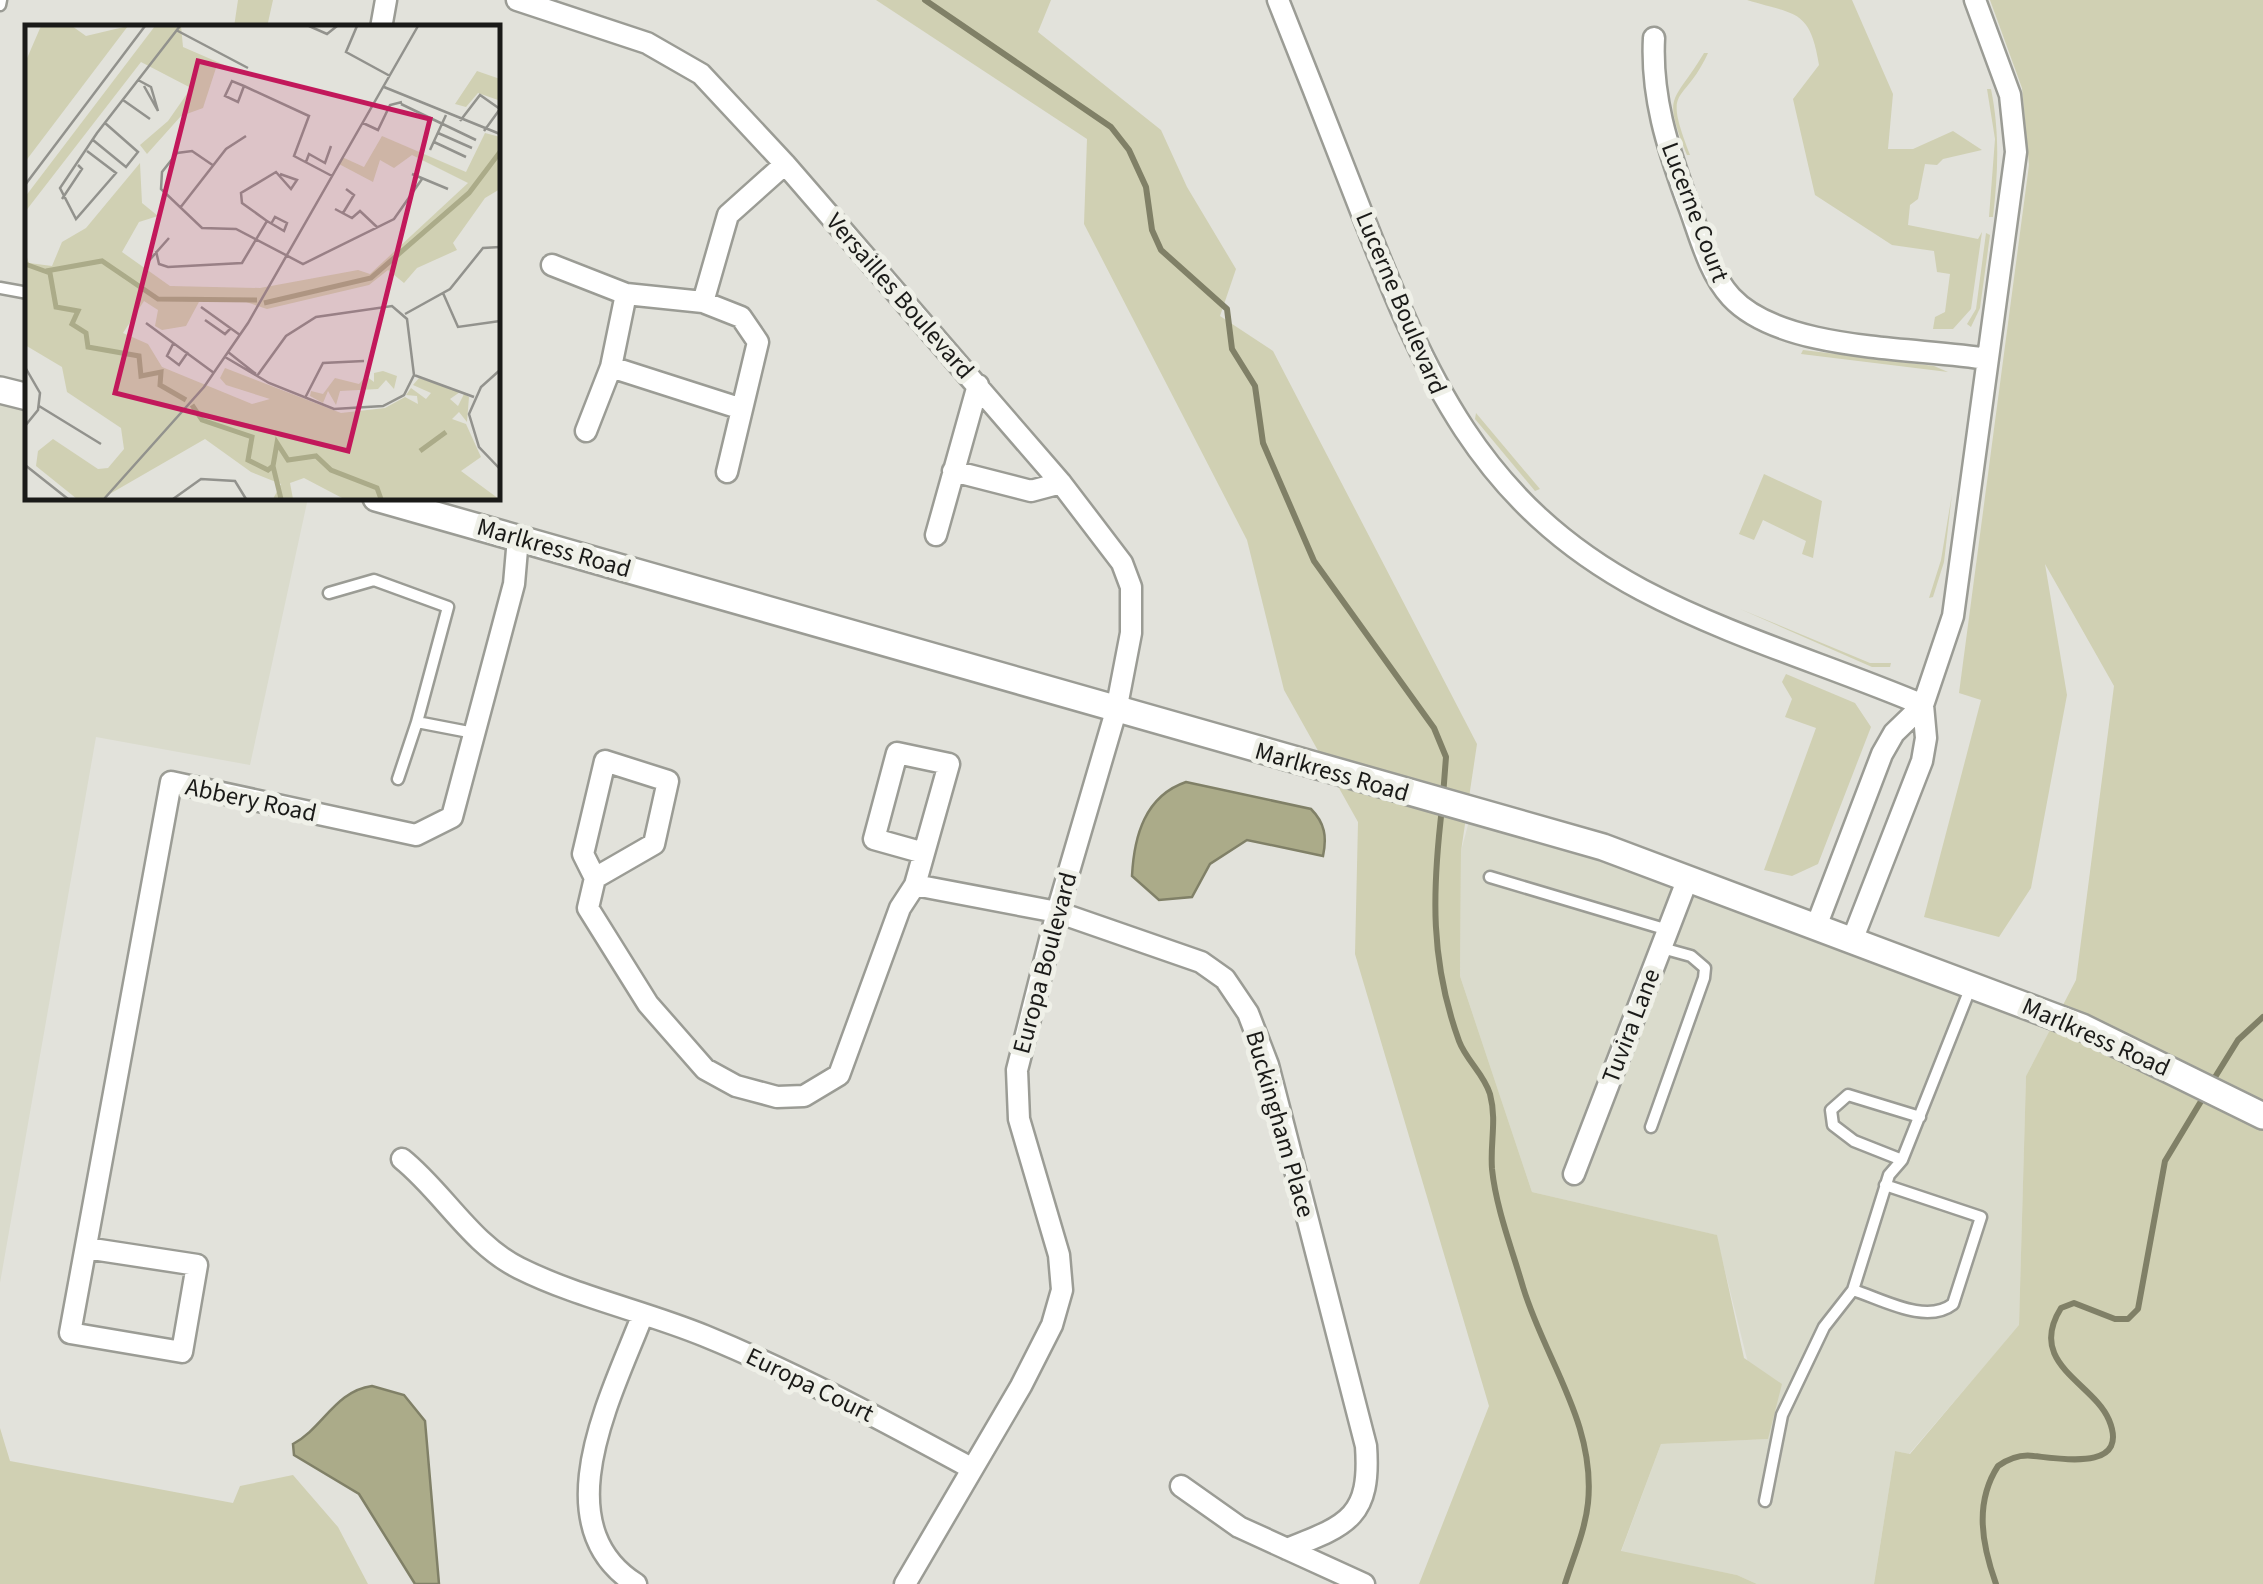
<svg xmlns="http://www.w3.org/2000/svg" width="2263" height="1584" font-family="'Source Sans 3',sans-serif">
  <rect width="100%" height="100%" fill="#e2e2db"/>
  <!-- built -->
  <path fill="#dadbcc" d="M0,394L27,402L28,498H308L250,765L96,737L0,1283Z
    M1472,810L2055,1021L2026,1076L2019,1326L1909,1454L1895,1451L1874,1584H1757L1737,1575L1621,1552L1661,1444L1767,1439L1716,1235L1532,1192L1460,976L1461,851Z"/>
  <!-- green -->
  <path fill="#d0d0b3" d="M238,0H273L267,27H234Z
    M876,0H1051L1038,32L1161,130L1187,187L1236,269L1220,316L1273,351L1477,744L1461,851L1460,976L1532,1192L1717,1235L1744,1358L1782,1384L1768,1439L1661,1444L1621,1551L1737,1575L1757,1584H1419L1489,1406L1355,954L1358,822L1284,690L1247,540L1084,224L1087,139Z
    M1747,0H1852L1893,94L1888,149H1913L1953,131L1982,150L1943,159L1937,165L1925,164L1918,199L1910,205L1908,225L1978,239L1982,232L1971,309L1953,329H1933L1935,317L1945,312L1950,274L1937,272L1934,251L1892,245L1815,195L1793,99L1819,65C1810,8 1795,15 1747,0Z
    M1990,0H2263V1584H1874L1895,1451L1910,1454L2019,1325L2026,1076L2076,980L2114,686L2045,564L2067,695L2031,888L1999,937L1924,917L1981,700L1959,693L2029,165L2022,88Z
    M1704,53H1708C1683,108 1662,82 1690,155H1687C1662,92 1673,105 1704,53Z
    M1987,89H1991C2000,134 1998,172 1993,217H1989L1995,139Z
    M1986,233L1990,235L1980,308L1971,327L1967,324L1976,309Z
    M1803,350L1934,366L1948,372L1801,354Z
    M1476,413L1540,489L1535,491L1475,419Z
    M1764,474L1822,501L1813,558L1802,554L1806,541L1763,520L1754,540L1739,534Z
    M1952,494L1944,562L1933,597L1929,598L1941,560Z
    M1740,609L1870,663H1891L1890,667H1872Z
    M1786,674L1855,703L1871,727L1818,864L1792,876L1764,870L1816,728L1785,717L1792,699L1782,682Z
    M0,1428L10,1461L233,1503L240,1486L293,1475L338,1527L368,1584H0Z"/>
  <!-- water -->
  <path fill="#abab89" stroke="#808067" stroke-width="2.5" d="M1186,782L1311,809C1325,823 1327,837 1323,856L1247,840L1210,864L1192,897L1159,900L1132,876C1134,836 1145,796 1186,782Z
    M372,1386L404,1395L425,1421L439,1584H415L359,1494L294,1455L293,1444C323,1428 335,1391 372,1386Z"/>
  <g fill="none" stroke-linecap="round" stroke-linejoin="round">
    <!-- stream -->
    <path stroke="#808067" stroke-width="6" d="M925,0L1111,127L1129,150L1146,187L1152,230L1161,250L1227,309L1232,349L1255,386L1263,443L1314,561L1434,728L1446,757L1443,796
      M1442,808C1432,892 1430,961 1459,1041C1466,1060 1484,1074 1490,1094C1497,1121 1490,1142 1492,1169C1496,1208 1512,1249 1523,1287C1545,1360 1596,1423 1588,1503C1585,1531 1573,1558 1565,1584
      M2212,1082L2238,1040L2263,1017
      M1996,1584C1982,1545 1974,1503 1998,1466C2008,1459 2021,1454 2034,1456C2063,1459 2130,1471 2109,1420C2093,1382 2026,1364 2061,1308L2074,1303L2115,1319H2128L2138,1309L2165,1161L2206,1093"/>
    <defs>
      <path id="service" d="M0,5L1,0
        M0,288L28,293
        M329,593L374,580L448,607L417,722L474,733
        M398,779L417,722
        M1490,877L1668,930
        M1651,1127L1704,978L1705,968L1691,956L1662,948
        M1902,1160L1854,1141L1833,1125L1831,1110L1848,1095L1920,1117
        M1853,1290C1882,1299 1926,1325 1953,1304L1981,1217L1885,1185
        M1765,1501L1782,1415L1824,1327L1853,1290L1889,1175L1902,1160L1972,984"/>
      <path id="minor" d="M517,0L647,43L701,74L785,164L1061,483L1122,563L1131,587V633L1116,711L1057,912L1017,1070L1019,1119L1059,1255L1062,1290L1052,1325L1021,1386L905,1584
        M1278,0C1306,70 1334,141 1361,211C1425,375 1479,503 1642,590C1731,637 1831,666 1923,705
        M381,28L386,0
        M1654,38C1651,96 1667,146 1687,201C1699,232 1708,272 1731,297C1782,352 1916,347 1987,359
        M552,265L626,294L611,367
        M626,294L703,302
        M586,431L611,367L742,409
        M953,471L1031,491L1061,483
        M727,472L758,342L741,317L703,302L728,215L785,164
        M936,535L978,385
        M595,878L583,854L605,761L668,781L654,844L595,878L588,908L648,1004L705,1069L736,1086L777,1097L804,1096L839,1075L900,908L915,885L1057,912L1201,962L1225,979L1248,1013L1268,1065L1366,1446C1371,1517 1348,1525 1287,1549
        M915,885L949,764L897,753L874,839L924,853
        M1817,924L1882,754L1894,733L1923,705L1953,616L2016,152L2010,95L1975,0
        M1853,938L1922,761L1926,738L1923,705
        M402,1159C443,1192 471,1244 519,1268C577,1297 644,1311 705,1336C798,1374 884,1421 971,1468
        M1574,1174L1688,878
        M86,1248L197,1265L182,1352L70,1333L171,782L416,835L452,817L514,584L518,538
        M1181,1486L1239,1527L1364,1584
        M636,1584C541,1524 614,1391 643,1314"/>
      <path id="tertiary" d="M0,390L28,397
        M376,498L1603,847L2082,1027L2263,1116"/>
    </defs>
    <!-- service casing -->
    <use href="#service" stroke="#9b9c95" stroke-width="15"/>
    <!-- minor casing -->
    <use href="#minor" stroke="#9b9c95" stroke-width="25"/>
    <!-- tertiary casing -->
    <use href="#tertiary" stroke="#9b9c95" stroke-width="30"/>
    <!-- service -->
    <use href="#service" stroke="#fff" stroke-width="10"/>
    <!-- minor -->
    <use href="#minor" stroke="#fff" stroke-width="20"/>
    <!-- tertiary -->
    <use href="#tertiary" stroke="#fff" stroke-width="25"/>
  </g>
  <g text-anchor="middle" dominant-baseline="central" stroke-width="10" stroke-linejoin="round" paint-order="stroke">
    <!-- street labels -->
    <g font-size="25" fill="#1a1a18" stroke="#eff0e8">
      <text transform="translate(1695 212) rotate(69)">Lucerne Court</text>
      <text transform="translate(900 296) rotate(49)">Versailles Boulevard</text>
      <text transform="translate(1401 303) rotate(67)">Lucerne Boulevard</text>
      <text transform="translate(554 548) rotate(16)">Marlkress Road</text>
      <text transform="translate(1332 772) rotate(16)">Marlkress Road</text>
      <text transform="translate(251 800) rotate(12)">Abbery Road</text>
      <text transform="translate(1045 963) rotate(-75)">Europa Boulevard</text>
      <text transform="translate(1631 1026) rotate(-69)">Tuvira Lane</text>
      <text transform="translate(2096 1037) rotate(24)">Marlkress Road</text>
      <text transform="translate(1280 1124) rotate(74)">Buckingham Place</text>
      <text transform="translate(810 1385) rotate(26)">Europa Court</text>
    </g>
  </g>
  <!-- overview -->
  <g transform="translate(25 25)">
    <rect width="475" height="475" fill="#e2e2db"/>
    <path d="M16,1H47L61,11L103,1L0,137V38ZM130,1H156L158,22L204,42L191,43L178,83L156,91L122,129L115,120L143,96L166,63L116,37L0,187V172ZM452,46L475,54V95L473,75L453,68L441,82L430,79ZM460,108L475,112V164L460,173L428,218L432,225L392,243L379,258L363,245L344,260L242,284L209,273L175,275L161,301L137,305L130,301L133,285L119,276L98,308L123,319L137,342L227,379L245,374L201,360L195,353L200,343L316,388L360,383L380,372L393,379L392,371L381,370L386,363L401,374L406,368L388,360L394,353L435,367L425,374L433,381L439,369L444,372L442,397L434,387L427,394L441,399L456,432L436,446L474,474H319L279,453L265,458L268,474H248L256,459L226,447L180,414L76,474H52L11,441L13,426L28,414L73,444L83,443L99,424L96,403L42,367L37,342L0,320V227L4,238L27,241L37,217L61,203L115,138L117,178L133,191L114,197L97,227L145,261L235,263L333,245L345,249L443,158L387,130L369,143L355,135L348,157L314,139L317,132L339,142L357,111L441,147ZM358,346L372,351L369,364L361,355L353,364L315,366L311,380L303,366L298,378L285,371L286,366L298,369L310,353L334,359L341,351L349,357V348Z" fill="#d0d0b3"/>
    <path fill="none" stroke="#abab89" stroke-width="5" d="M0,239L25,248L31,282L53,286L47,299L61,308L63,322L114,331L116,351L136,347L135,360L161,375M21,246L77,236L133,274L232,275M239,278L346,253L444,168L475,127M167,380L177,395L227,412L223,435L243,445L248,441M395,426L421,407M256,474L248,441L252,418L263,435L291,431L306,445L352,463L356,474"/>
    <path fill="none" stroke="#92928d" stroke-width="2.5" d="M284,1L302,9L312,1M332,1L321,27L365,51M151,5L223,43M113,55L126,62L133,86L119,61M219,61L213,77L200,71L207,56L219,61L284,91L269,131L307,151M359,62L475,109M98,75L125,94M376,79L451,115M435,96L455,70L475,84L459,106M338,98L353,105L365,80L377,77M413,108L447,123M68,115L101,142L113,127L80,98M409,117L441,132M405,125L421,90M62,126L91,148L51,194L35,163L72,108L155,1M281,137L284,129L300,138L306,121M189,141L167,126L152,128L137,147L136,164L177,203L211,204L278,239L369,194L397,154M387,149L423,164M0,160L120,1M37,174L57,144L53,140M155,183L201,124L221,111M310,184L327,193L335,186L353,203M318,188L329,170L321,164M242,196L259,206L262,198L250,192L246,199M131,226L134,239L143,242L217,238L242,196L217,178L216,168L251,147L266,164L272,155L255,149M121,239L144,213M418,268L433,302L475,296M176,282L215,310M380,289L425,264L458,223L475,222M180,295L200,309L206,303M121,298L189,348M148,319L142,331L154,340L163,327M203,327L231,349M200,332L244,358L309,384L358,381L379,370L389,350L382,294L367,281L291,292L261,311L232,351M0,342L15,368L13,385L0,401M475,345L456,362L444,389L454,422L475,444M389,350L449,372M280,373L298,338L339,336M14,381L76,419M0,440L43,474M79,474L179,362L223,298L393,1M148,474L176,454L210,456L221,474"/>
    <path fill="#c2185b" fill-opacity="0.15" stroke="#c2185b" stroke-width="5" d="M173,36L405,94L323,426L90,368Z"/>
    <rect width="475" height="475" fill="none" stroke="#1a1a18" stroke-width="5"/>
  </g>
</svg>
